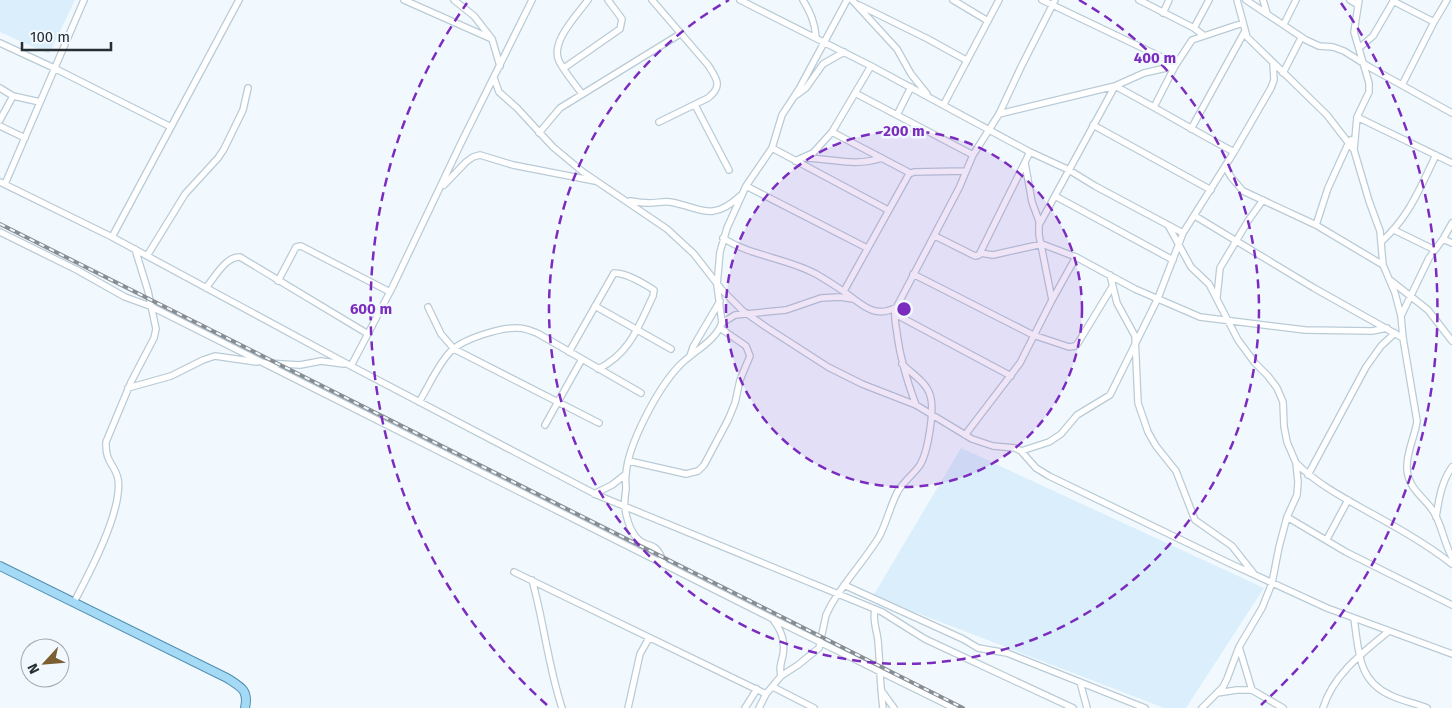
<svg xmlns="http://www.w3.org/2000/svg" width="1452" height="708" font-family="'Fira Sans',sans-serif">
  <rect width="100%" height="100%" fill="#f2f9fe"/>
  <!-- built -->
  <path fill="#daeffb" d="M0,0H75L49,54L0,32Z
    M961,448L1264,588L1186,708H1164L873,596Z"/>
  <g fill="none" stroke-linecap="round" stroke-linejoin="round">
    <defs>
      <path id="minor" d="M404,0L492,39
        M454,0L474,16L492,39L500,66
        M652,0L708,65C717,79 723,86 708,98L659,122
        M740,0L871,66L1030,152L1069,170L1095,186L1183,233
        M803,0C810,12 815,22 816,37
        M852,0L897,49L911,74L927,94
        M953,0L988,21
        M1042,0L1176,64
        M1139,0L1194,28L1203,35
        M1237,0L1247,37L1327,115L1354,150L1369,201L1380,231L1383,265L1395,293L1401,316L1403,338L1417,421C1415,437 1406,452 1407,469C1408,487 1421,495 1431,508C1442,522 1443,542 1452,557
        M1246,0L1306,40L1319,46L1333,47L1344,51L1371,68L1452,113
        M1263,0L1267,13
        M1350,0L1358,5
        M1393,1L1434,22
        M859,5L928,39L966,60
        M1163,13L1169,0
        M1284,24L1296,0
        M1194,28L1209,0
        M0,43L54,68L171,127
        M1359,48L1373,36L1394,0
        M564,68L620,29L622,19L608,0
        M1283,73L1301,38
        M494,78L499,92L517,108L553,147L583,172L667,229L694,254L722,290L743,311L766,327L828,367L862,384L916,405L972,439L993,446L1015,448L1021,451L1036,468L1049,476L1229,563L1327,608L1452,654
        M1402,85L1434,22L1447,0
        M0,88L13,96L40,102
        M855,93L973,155
        M582,94C575,84 565,73 559,61C550,42 577,15 588,0
        M795,96L806,88L823,64L844,52
        M944,104L999,0
        M695,105L729,170
        M1154,107L1175,66L1192,40L1243,23
        M999,114L1115,86C1155,107 1194,131 1234,152
        M897,115L911,87
        M1357,117L1452,163
        M0,120L13,96
        M1093,125L1211,190
        M0,126L25,138
        M1191,129L1245,31
        M832,132L910,173
        M539,133L560,108L680,34
        M772,148L888,210
        M1354,150L1357,117L1369,92V83L1354,32L1359,0
        M806,158C836,159 853,167 882,158
        M795,161L813,153L832,132L871,66
        M1025,163L1032,202L1039,221V235L1052,300
        M1225,166L1231,177L1243,191L1316,225L1383,265
        M0,182L112,237L351,366L597,495L882,612L925,639L1073,708
        M5,184L84,0
        M444,185L466,162L473,157L480,155L513,165L595,181
        M746,186L867,248
        M1055,196L1173,260
        M630,201C636,202 643,203 650,203C657,203 663,201 670,202C700,207 711,223 740,196
        M1195,216L1314,288L1403,338
        M1039,225L1115,86L1144,73L1175,66
        M1168,225L1191,267L1209,284L1238,340L1255,363L1268,376L1277,388L1283,402L1284,426L1287,442L1296,463L1298,482L1297,495L1287,517L1279,547L1272,583L1262,608L1239,647L1227,679L1223,687L1202,708
        M1316,225L1328,188L1349,142L1351,140
        M1394,230L1435,250
        M0,232L77,270L125,297L150,306L773,619L954,708
        M935,236L975,256L979,255L1030,152
        M112,237L239,0
        M723,238C750,256 787,258 816,274C825,279 834,285 843,291C861,303 873,320 897,307
        M1443,239L1452,243
        M1381,242C1409,217 1420,188 1436,155
        M980,253L993,255L1042,244L1076,257L1135,289L1200,317L1305,330L1372,331L1387,328
        M147,256L185,194L218,158L224,149L243,110L248,88
        M913,274L1033,335L1069,347L1075,346L1078,343L1112,287
        M1110,275L1117,303L1135,336L1138,403L1148,432L1156,446L1176,471L1195,520L1232,546L1254,574
        M1390,280L1428,310L1452,341
        M278,281L296,247L301,246L390,292
        M206,288C214,278 226,256 240,257L368,334
        M844,291L909,174L914,172L965,171
        M1217,297L1220,268L1248,221L1263,200
        M595,306L671,349
        M428,307L441,334L454,349L599,423
        M895,314L1011,376
        M1401,316L1429,258L1443,239L1452,223
        M722,323L735,315L786,310L821,298L840,297L853,299
        M569,352L614,273C627,273 643,283 654,290L653,296C639,325 630,354 598,369
        M690,356L693,347L720,301
        M266,363L300,365L321,361L344,364
        M351,366L392,288L461,143L532,0
        M128,388L171,376L203,360L215,356L257,362
        M419,402C429,386 437,366 450,352C462,339 501,327 518,328C525,328 531,331 537,333L641,393
        M916,405C907,381 900,358 897,333C896,326 894,318 895,310L959,188L973,155L999,114L1021,67L1055,0
        M545,425L582,359
        M965,435L1020,363L1052,300L1076,257
        M1021,451L1049,442L1061,434L1077,415L1110,395L1158,298L1183,233L1234,152L1271,88L1274,80L1273,63
        M629,461L686,474L698,471L704,465L728,420L735,403L740,380L750,356L746,346L720,328
        M1296,463C1316,483 1342,497 1367,511C1396,527 1425,543 1452,564
        M1308,475L1366,367L1381,346L1395,333
        M594,494L612,485L626,474
        M1287,517L1346,552L1452,605
        M1436,517C1439,500 1441,482 1452,467
        M1327,539L1348,500
        M664,564C655,537 648,551 636,537C630,530 626,517 625,508C624,502 625,495 626,489C626,484 625,479 626,474C628,444 658,388 679,366C693,351 714,343 722,323L717,285L720,252L727,228L746,186L772,148L782,115L799,89L847,0
        M514,572L766,694
        M532,580C544,622 548,666 562,708
        M844,585L963,639L978,648L1007,653L1145,708
        M74,602C89,574 123,510 118,479C115,464 105,463 106,442L131,382L154,338L156,329L148,291L135,249
        M875,610C872,620 877,630 878,641C880,663 880,686 883,708
        M1354,619C1359,650 1357,680 1390,695C1402,701 1415,703 1427,708
        M774,621C782,632 785,641 783,655C781,663 779,668 781,676
        M1239,647L1252,690
        M1080,682L1087,708
        M773,687L814,708
        M881,690L894,708
        M1217,693L1237,690H1252L1283,708
        M628,708L640,654L649,638
        M745,708L757,689
        M759,708L766,694L781,676L798,665L819,648L826,615L831,605C845,581 864,561 879,537C887,522 890,506 898,491C904,481 913,475 920,465C928,452 935,409 930,395C927,383 911,373 902,364
        M1323,708C1333,675 1362,653 1389,631"/>
      <path id="major" d="M0,566L227,678C241,687 249,690 245,708"/>
    </defs>
    <!-- minor casing -->
    <use href="#minor" stroke="#b9cbd6" stroke-width="8"/>
    <!-- major casing -->
    <use href="#major" stroke="#518eae" stroke-width="10"/>
    <!-- minor -->
    <use href="#minor" stroke="#fff" stroke-width="5.5"/>
    <!-- major -->
    <use href="#major" stroke="#a4daf6" stroke-width="8"/>
    <defs>
      <path id="rail" d="M0,224L963,708"/>
    </defs>
    <!-- rail casing -->
    <use href="#rail" stroke="#878e93" stroke-width="4"/>
    <!-- rail -->
    <use href="#rail" stroke="#f2f9fe" stroke-width="2" stroke-dasharray="5.5" stroke-linecap="butt"/>
  </g>
  <!-- distance rings -->
  <circle cx="904" cy="309" r="178" fill="#7b2cbf" fill-opacity=".12"/>
  <g fill="none" stroke="#7b2cbf" stroke-width="2.5" stroke-dasharray="9 6">
    <circle cx="904" cy="309" r="178"/>
    <path d="M1079 0A355 355 0 1 1 729 0"/>
    <path d="M547 705A533 533 0 0 1 467 3M1341 3A533 533 0 0 1 1261 705"/>
  </g>
  <circle cx="904" cy="309" r="8" fill="#7b2cbf" stroke="#f2f9fe" stroke-width="2.5"/>
  <g font-size="15" text-anchor="middle" font-weight="bold" fill="#7b2cbf" stroke="#f2f9fe" stroke-width="5" stroke-linejoin="round" paint-order="stroke">
    <text x="1155" y="63">400 m</text>
    <text x="904" y="136">200 m</text>
    <text x="371" y="314">600 m</text>
  </g>
  <!-- north arrow -->
  <g transform="translate(45 663) rotate(244)"><circle r="24" fill="#f2f9fe" stroke="#a1a8ad"/>
  <path d="M0-4L9 19L0 12L-9 19Z" fill="#7b5f32"/>
  <text y="-8" font-size="14" font-weight="bold" text-anchor="middle" fill="#272f33">N</text>
  </g>
  <!-- scale -->
  <path d="M22 42v8h89v-8" fill="none" stroke="#272f33" stroke-width="2.5"/>
  <text x="30" y="42" font-size="15" fill="#272f33" stroke="#f2f9fe" stroke-width="4" paint-order="stroke">100 m</text>
</svg>
